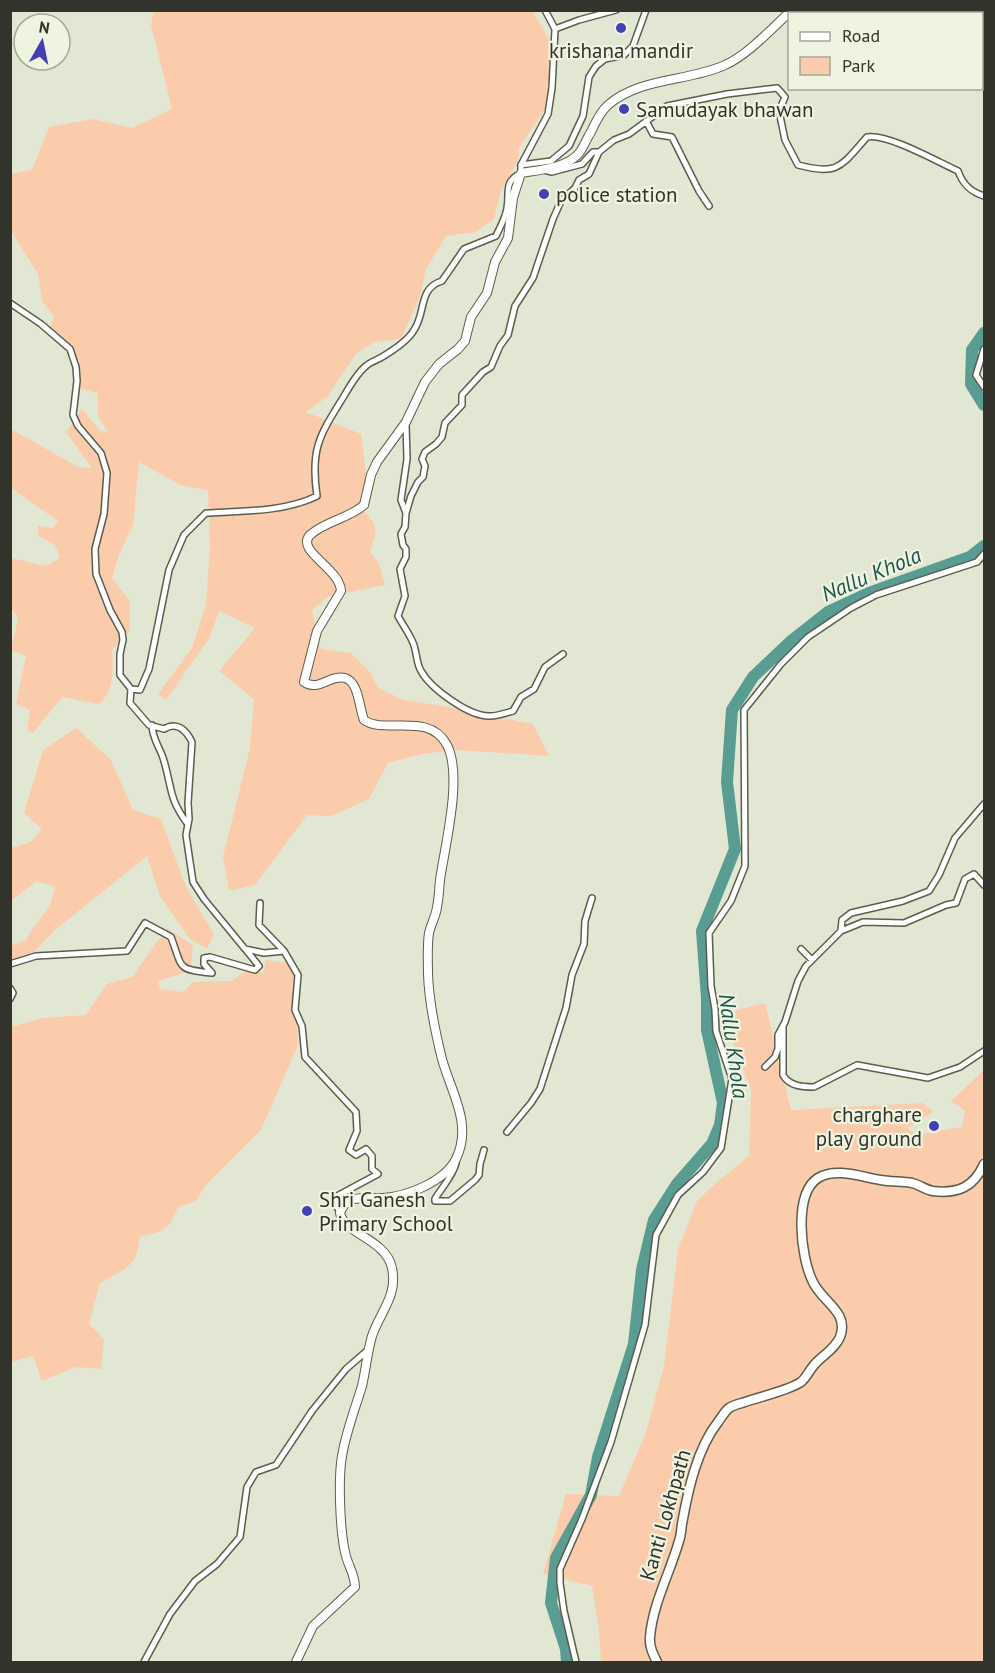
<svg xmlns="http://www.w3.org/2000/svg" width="995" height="1673" font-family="'PT Sans',sans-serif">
  <rect width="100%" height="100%" fill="#e2e7d3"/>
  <!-- green -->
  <path fill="#fbccac" d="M154,11H533L549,40L552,61L546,108L519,147L518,161L501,190L494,219L476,232L446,236L426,269L419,299L401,339L374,342L356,354L327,397L306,412L361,434L367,480L361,508C379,527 378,526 370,551L379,564L385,585L329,596L312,610L321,649L351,653L370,672L378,688L404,700L443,706L533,724L549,756L457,750L422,754L388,763L369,799L331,816L307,815L255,885L229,891L223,857L250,748L254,699L219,671L255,628L219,611L210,637L166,700L158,694L192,648L206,604L210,547L208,490L180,485L139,462L133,525L119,555L112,578L130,601V630L112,650C113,670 115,690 99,704L62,697L33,733L27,730L30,710L16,704L26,656L11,650L18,618L11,608V558L46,566L60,558L55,545L38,536V526L53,528L58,521L11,488V429L78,467L92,468L66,432L82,409L100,431L108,432L98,416V393L73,387L77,367L72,347L48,333L54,317L42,301L38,274L11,231V174L32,170L49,127L93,119L132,128L172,109L151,25Z
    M76,728L111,760L133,810L161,819L186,887L214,934L207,949L189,938L160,896L147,856L56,929L34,952L11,961V946L25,940L50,905L55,887L36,881L11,901V848L31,842L42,829L24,813L43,750Z
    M167,928L193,945L190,971L158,981L160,989L183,992L193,982L231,981L246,971L263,973L266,960L295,964L298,1045L261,1130L205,1186L196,1201L178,1207C169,1229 164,1233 140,1236C137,1268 126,1268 100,1283L89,1324L104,1339L101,1369L76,1367L42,1381L33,1356L11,1362V1027L42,1018L86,1015L107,984L132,977Z
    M765,1003L791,1110L923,1103L933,1112L907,1128L916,1135L962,1127L965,1111L951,1101L984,1070V1662H601L599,1630L592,1586L543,1574L566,1494L619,1496L645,1435L664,1366L678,1249L697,1201L715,1184L749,1156L751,1090L734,1046L728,1012Z"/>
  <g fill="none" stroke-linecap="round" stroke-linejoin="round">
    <!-- river -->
    <path stroke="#599c91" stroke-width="12" d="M984,333L972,350L971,384L984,405
      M567,1662L566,1649L551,1603L556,1558L591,1495L598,1457L634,1344L642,1270L654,1220L677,1184L712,1144L720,1125L723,1103L707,1030V998L702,931L735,849L727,782L732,710L753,677L790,642L828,612L869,593L970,557L984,546"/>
    <defs>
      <path id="minor" d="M545,10L555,29L579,20L616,10
        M983,57L984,56
        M646,121L653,134L672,137L699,191L709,206
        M521,165L548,114L552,88L555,29
        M544,170L552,172L582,164L593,152H599L614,140L629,134L667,106L727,94L777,88L785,97L779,111L785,140L798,165C839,176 841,166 867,137C887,133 938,162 958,171C963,185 971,192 984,196
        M10,303L41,324L70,349L76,367L77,381L73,415L78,426L101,453L107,473L104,514L95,549L96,574L110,610L122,632L123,640L120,654V675L131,689L140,690L149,669L169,570L184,535L206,513C242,511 285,512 317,496C310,448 320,435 344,396C350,386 357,373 366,366C370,362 377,360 382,357C392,351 408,341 414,330C426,313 418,288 442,281L464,249L496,236C500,227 506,217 507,208C510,192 503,182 521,173V165L551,161L569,146L583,116L589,77L596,66L605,59L624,55L633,46L646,10
        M984,349L976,375L984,387
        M406,424L407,459L401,500L406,513
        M563,654L545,667L534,689L521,697L513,711C506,713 498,716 490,716C470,717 431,689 421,671C417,664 417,657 415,649C413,638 403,626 398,616L405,596L400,569L406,557V549L403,545L401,534L405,527L406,513L411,496L418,482L423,477L425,466L422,459L425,452L436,444L442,437L445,423L462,405V395L483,372L491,367L500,346L508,335L515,306L533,278L553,219L561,201L575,188L579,180L589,174L599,152
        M131,689L130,703L149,725L164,729C177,721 186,730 192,742L188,803L189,819L186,835L193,882L204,899L245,949L264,953L284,951
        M152,725C152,739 161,749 164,761C172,788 169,799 187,823
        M260,903L259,925L284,951L298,975L295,1010L302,1026L305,1057L356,1112L357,1131L349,1150L356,1155L366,1149L372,1156V1169L378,1174L337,1196L335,1203L340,1213
        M841,931L863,922L904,923L946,905L956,903L965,879L974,874L984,885
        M801,949L812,960
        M10,964L36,956L127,951L145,923L171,937C183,969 176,969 212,973L204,964V958L210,957L255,970L259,966L246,950
        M10,988L13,993L10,999
        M783,1026V1075C789,1086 802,1087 814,1087L857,1065L928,1078L960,1067L984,1051
        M765,1067L775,1057L778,1049V1035L785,1022L798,981L806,966L841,931L842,920L851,913L903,901L929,891L939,875L955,838L984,804
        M507,1132L531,1103L540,1089L566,1008L572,975L584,944L585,921L592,898
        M456,1163C453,1176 442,1187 435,1199V1201H450L475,1180L479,1175L480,1164L484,1150
        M144,1662L170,1614L195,1581L217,1564L240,1537L247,1487L256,1472L276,1465L312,1411L346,1369L369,1349
        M576,1662L564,1611L560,1583V1569L582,1519L611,1442L645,1325L656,1235L678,1195L703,1172L721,1148L732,1079L716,1031L715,1009L711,986L709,933L731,901L745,866L744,710L781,664L808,637L851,608L876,595L977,562L984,554"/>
      <path id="secondary" d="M296,1662L313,1626L355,1587C355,1574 347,1564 345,1552C340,1530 338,1478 342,1456C346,1432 355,1409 362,1386C366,1369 367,1353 372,1336C380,1312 398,1296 392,1268C386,1239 344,1234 340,1213C342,1207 345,1203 351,1200C360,1196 373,1199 383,1198C408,1196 444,1182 456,1159C473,1124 451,1092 442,1059C435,1031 429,1002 428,974C428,960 427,946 429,933C431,924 436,916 437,907C439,898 439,889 440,880C445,845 463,776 447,745C429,711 385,735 364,720C359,708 359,682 345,678C330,674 319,692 304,682L317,631L341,591C340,568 295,551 310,535C325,521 348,519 364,505L371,475L377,462L406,422L425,382L439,364L458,349L465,341L471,317L487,293L495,262L508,238L513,198L521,173C539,170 568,168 580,152C584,146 587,138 591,132C595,123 600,112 608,105C640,77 688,82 725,65C748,55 773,27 792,10"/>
      <path id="primary" d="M657,1662C653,1654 649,1646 650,1637C653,1603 670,1573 679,1541C681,1536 681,1530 682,1524C688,1490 697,1449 718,1422C721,1418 725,1411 729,1408C732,1406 738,1404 742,1403C758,1397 788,1391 801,1382C807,1377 810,1369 815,1364C823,1355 835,1349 840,1337C850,1311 820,1301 812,1280C801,1257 793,1194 818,1178C836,1167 862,1177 881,1180C891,1182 902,1181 912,1183C920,1185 926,1190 933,1191C958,1194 974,1187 984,1164"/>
    </defs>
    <!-- minor casing -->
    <use href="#minor" stroke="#5a5e4c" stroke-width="8"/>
    <!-- secondary casing -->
    <use href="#secondary" stroke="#5a5e4c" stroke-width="10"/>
    <!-- primary casing -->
    <use href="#primary" stroke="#5a5e4c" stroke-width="11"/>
    <!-- minor -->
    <use href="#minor" stroke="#fff" stroke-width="5"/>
    <!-- secondary -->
    <use href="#secondary" stroke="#fff" stroke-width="8"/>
    <!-- primary -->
    <use href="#primary" stroke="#fff" stroke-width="8"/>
  </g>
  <!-- markers -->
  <g fill="#4340b6" stroke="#eff4e0" stroke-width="2">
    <circle cx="621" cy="28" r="6"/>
    <circle cx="624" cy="109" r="6"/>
    <circle cx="544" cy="194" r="6"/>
    <circle cx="934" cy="1126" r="6"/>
    <circle cx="307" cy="1211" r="6"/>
  </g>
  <g text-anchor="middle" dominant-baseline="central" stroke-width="4.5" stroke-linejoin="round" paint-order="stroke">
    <!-- poi labels -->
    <g font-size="21" fill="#32342c" stroke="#eff4e0" text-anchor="start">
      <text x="621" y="50" text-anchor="middle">krishana mandir</text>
      <text x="636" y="109">Samudayak bhawan</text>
      <text x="556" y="194">police station</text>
      <text x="922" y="1114" text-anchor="end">charghare<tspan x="922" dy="24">play ground</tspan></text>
      <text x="319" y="1199">Shri Ganesh<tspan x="319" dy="24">Primary School</tspan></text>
    </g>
    <!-- street labels -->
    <g font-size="21" fill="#32342c" stroke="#eff4e0">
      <text transform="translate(665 1515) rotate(-74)">Kanti Lokhpath</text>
    </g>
    <!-- water labels -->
    <g font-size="22" font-style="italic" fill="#1b554d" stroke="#eff4e0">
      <text transform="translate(871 574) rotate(-23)">Nallu Khola</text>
      <text transform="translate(734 1046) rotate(82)">Nallu Khola</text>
    </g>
  </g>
  <!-- border -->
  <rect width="995" height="1673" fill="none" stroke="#32342c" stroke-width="24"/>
  <!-- legend -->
  <rect x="788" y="12" width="195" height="78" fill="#eff4e0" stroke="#a3a798" stroke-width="1.5"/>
  <rect x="800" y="32" width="30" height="9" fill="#ffffff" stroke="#a3a798" stroke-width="1.5"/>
  <text x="842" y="42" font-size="18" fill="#32342c">Road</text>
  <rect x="800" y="57" width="30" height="18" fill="#fbccac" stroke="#a3a798" stroke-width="1.5"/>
  <text x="842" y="72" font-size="18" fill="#32342c">Park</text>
  <!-- north arrow -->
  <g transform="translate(42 42) rotate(9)"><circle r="28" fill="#eff4e0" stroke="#a3a798" stroke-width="1.5"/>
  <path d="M0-4.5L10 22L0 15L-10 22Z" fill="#4340b6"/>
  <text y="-9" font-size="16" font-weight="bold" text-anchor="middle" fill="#32342c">N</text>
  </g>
</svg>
